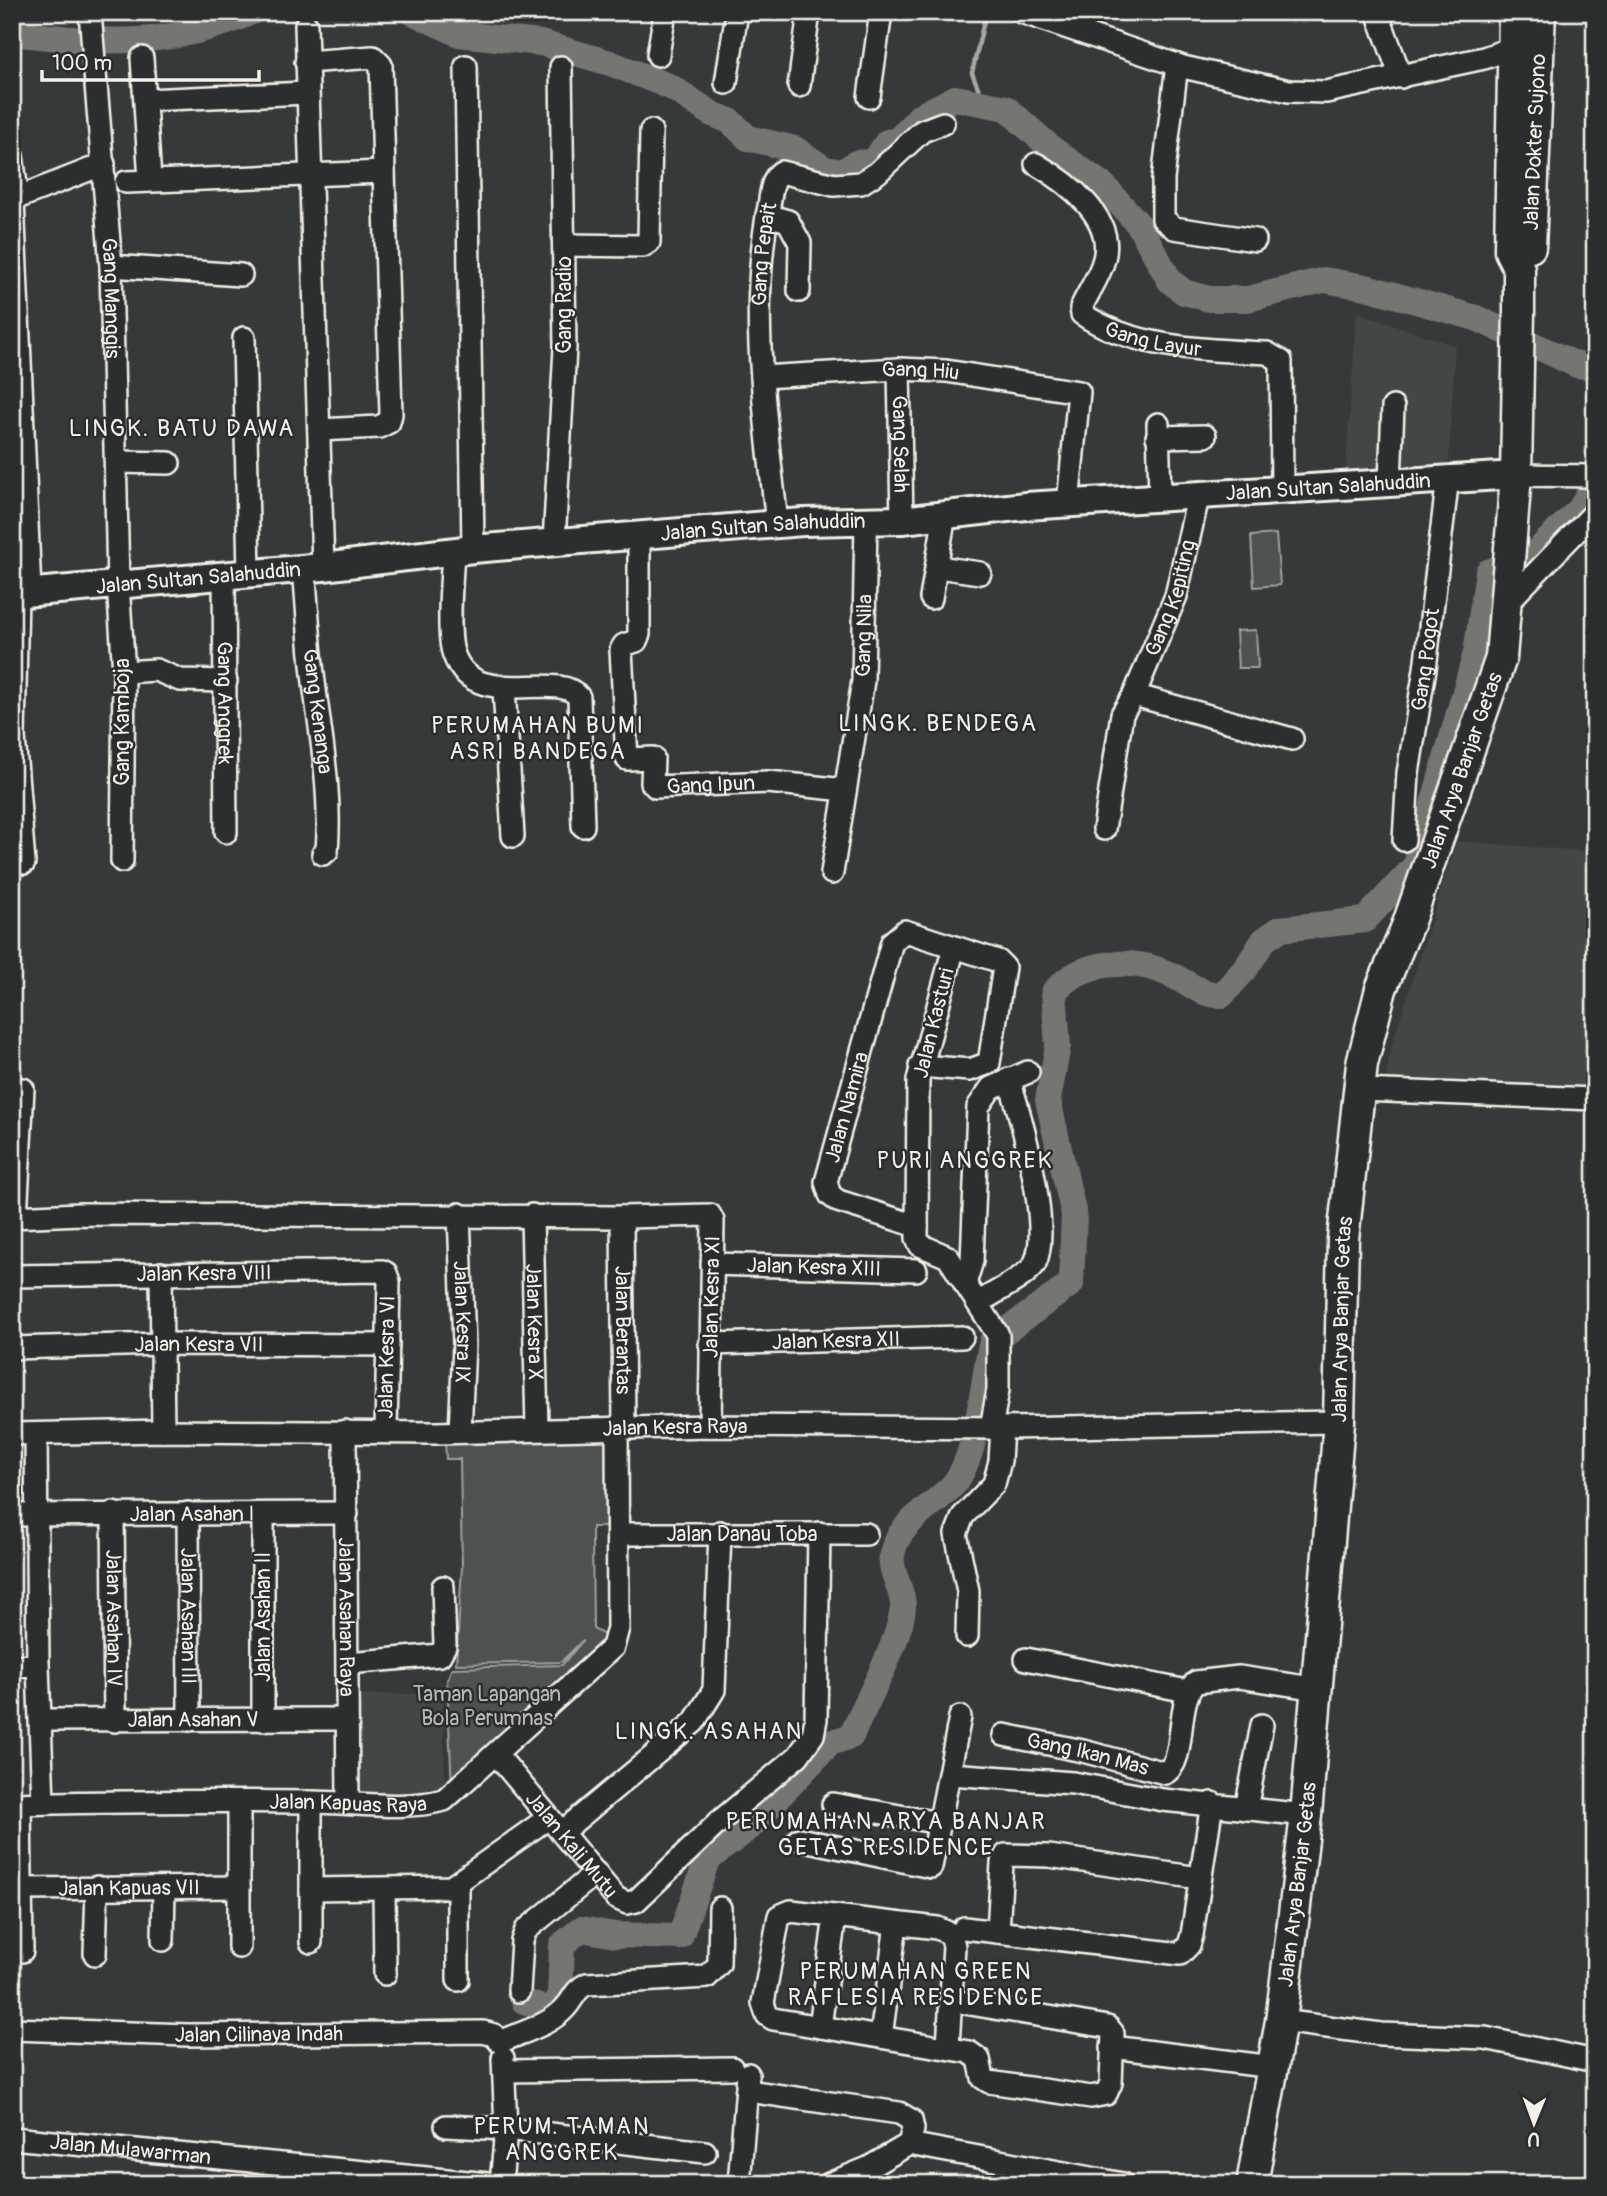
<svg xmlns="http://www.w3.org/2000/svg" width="1607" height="2196" font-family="Pangolin,sans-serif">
  <rect width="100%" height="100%" fill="#363939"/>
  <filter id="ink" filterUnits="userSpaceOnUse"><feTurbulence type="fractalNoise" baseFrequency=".0143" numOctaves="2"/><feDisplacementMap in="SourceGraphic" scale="14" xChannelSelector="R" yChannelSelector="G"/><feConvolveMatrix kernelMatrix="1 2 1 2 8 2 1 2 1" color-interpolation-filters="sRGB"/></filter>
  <g filter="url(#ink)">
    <!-- built -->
    <path fill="#434645" d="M1357,312L1455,346L1448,474L1345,477Z
      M1457,841L1595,852V1095L1385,1085L1391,1047Z
      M443,1693L445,1798L357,1800L356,1695Z"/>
    <!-- green -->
    <path fill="#4e514f" stroke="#a1a19c" stroke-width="2" d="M1276,534L1280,585L1254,587L1251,536Z
      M1256,630L1258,668H1238L1236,631Z
      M617,1434V1527H592V1534L593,1629L616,1641L452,1788L447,1680L452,1668L562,1665L583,1640L561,1662L456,1664L462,1567L460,1459H446L445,1440Z"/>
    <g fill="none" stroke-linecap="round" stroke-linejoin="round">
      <!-- stream -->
      <path stroke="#a8a7a1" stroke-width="4.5" d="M984,102L972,73L986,12"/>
      <!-- river -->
      <path stroke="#757572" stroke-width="26" d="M412,12L459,34L541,43L610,63L671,87L712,114L730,121L748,138L795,149L825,169L842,172L856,163L874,162L887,142L898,140L920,116L955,98L1006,108L1051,148L1104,186L1139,225L1170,281L1184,292L1209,299H1248L1324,280L1366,287L1476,318L1577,365L1595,367
        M12,33C98,43 170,49 252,12
        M524,2001L542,2008L556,2006L560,1995L562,1945L581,1929L615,1935L680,1937L707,1860L749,1828L830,1743L851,1736C866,1702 900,1642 903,1607C904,1591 889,1572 892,1555C897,1522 934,1507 954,1484C979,1453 982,1382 992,1341L1071,1284L1074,1215L1048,1100L1058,1046L1054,992C1081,960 1132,957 1169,974C1187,982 1202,996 1222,995L1246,968L1264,940L1280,929L1365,920L1416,865L1476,653L1488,572L1531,557L1580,509L1595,484"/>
      <defs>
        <g id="minor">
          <path id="s1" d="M90,12L111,266L118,584L124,672L122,861"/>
          <path d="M1021,12L1183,67L1289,91L1326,92L1484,58L1512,48"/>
          <path d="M1377,12L1401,77"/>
          <path d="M306,25L323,567"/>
          <path d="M658,55L665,12"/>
          <path d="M142,58L150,180"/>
          <path d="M306,62L373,57L381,65L391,414L389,422L379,427L319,430"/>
          <path d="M1177,65L1163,179V219L1174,228L1255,240"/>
          <path d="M466,66L473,549"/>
          <path d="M726,83L737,12"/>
          <path d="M799,86L809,12"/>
          <path d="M869,97L881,12"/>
          <path d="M145,100L307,93"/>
          <path d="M12,156L18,198"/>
          <path id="s2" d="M1036,164C1067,182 1115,217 1104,259C1100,276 1088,292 1081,308L1082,314C1133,349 1207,350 1267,353L1281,361L1282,490"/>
          <path d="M126,182L384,172"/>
          <path d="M13,199L30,592"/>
          <path d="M12,200L104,164"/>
          <path d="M767,215L788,221L800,243L799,291"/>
          <path d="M564,245L643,246L649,242L651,131"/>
          <path d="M111,266L241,275"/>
          <path d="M244,338L249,574"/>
          <path id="s3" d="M899,369L902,520"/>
          <path id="s4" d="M762,377L899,369L946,371L1079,392L1068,504"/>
          <path d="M1158,424L1160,497"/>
          <path d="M1157,437L1205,436"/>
          <path d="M116,462L169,463"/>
          <path d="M1516,475L1595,476"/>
          <path d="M1390,482L1393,407"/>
          <path id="s5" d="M777,524C766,420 748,310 769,206C771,195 771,179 781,172L834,185L861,183L877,173L922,131L943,123"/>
          <path id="s6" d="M639,535V634L636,641L624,645L621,650L627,759L653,758L652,783L656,787L768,782L845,790"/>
          <path d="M554,542L565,348L561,67"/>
          <path d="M453,551C452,576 446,635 454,655C475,713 557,668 579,697L583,826"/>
          <path id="s7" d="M304,567C307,603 309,639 313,674C320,735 332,789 327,851L323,854"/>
          <path d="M938,567L980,573"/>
          <path id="s8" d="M224,575L226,832"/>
          <path d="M17,594L14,736L24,863"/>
          <path d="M931,598L945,514"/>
          <path d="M1507,603L1595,512"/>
          <path d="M124,672L156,670L180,680L226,681"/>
          <path d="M504,688L513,836"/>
          <path d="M1134,695L1292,739"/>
          <path id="s9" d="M1104,829L1122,714L1134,695L1176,596L1198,497"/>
          <path id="s10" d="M1404,840L1408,773L1425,669L1448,477"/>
          <path id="s11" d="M832,873L863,681L866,521"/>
          <path d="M954,947L918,1080L917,1238L920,1245L948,1257L998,1335V1390L991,1428"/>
          <path d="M1360,1090L1595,1099"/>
          <path id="s12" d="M459,1214L464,1344L460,1432"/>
          <path id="s13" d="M532,1215L537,1429"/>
          <path id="s14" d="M12,1217L80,1214L622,1217L624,1427"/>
          <path d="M16,1217L23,1089"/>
          <path d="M622,1217L710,1215L713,1221L710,1426"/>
          <path id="s15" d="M917,1226L838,1201L830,1195L826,1182L892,942L905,931L998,961L1004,967L989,1063L970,1070L920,1066"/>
          <path id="s16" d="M712,1264L916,1270"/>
          <path d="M161,1273L163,1431"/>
          <path id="s17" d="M12,1276L382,1271L386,1273L389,1282L386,1431"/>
          <path d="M965,1284L972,1261L978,1107L991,1088L1028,1072"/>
          <path d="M978,1303C991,1294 1029,1276 1035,1263C1052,1228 1021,1117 1009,1079"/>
          <path id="s18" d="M710,1344L962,1337"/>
          <path id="s19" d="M12,1348L162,1344L388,1345"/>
          <path id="s20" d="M345,1431L348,1803"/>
          <path id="s21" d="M12,1434L163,1431L436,1433L710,1426L1002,1428L1339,1422"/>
          <path d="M36,1434L38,1665L43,1803"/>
          <path id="s22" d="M113,1513L115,1721"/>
          <path id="s23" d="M188,1513L189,1720"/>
          <path id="s24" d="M12,1515L347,1513"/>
          <path id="s25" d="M618,1534H866"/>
          <path d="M967,1636L968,1591L956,1534L963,1516L994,1484L1000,1461L1002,1428"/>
          <path d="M1026,1659L1187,1691"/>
          <path d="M348,1663L440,1655L445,1646L443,1587"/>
          <path d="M12,1666L38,1665"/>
          <path id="s26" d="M41,1720L346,1719"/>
          <path d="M263,1720V1514"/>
          <path id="s27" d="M1004,1735L1083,1751L1165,1773C1188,1761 1174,1701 1196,1682L1239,1677L1318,1689"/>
          <path id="s28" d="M497,1755L616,1898L627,1903L636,1901L720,1821L798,1756L813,1735L816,1719L819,1533"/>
          <path d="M950,1774L1073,1783L1163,1800L1306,1815"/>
          <path id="s29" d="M12,1804C112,1801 212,1801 311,1802C355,1802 401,1811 444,1800L613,1647L618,1628L617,1427"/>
          <path d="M20,1804L22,1951"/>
          <path d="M833,1804L939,1823"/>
          <path d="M1246,1809L1262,1725"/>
          <path d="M562,1832L694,1722L714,1690L720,1532"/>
          <path d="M799,1839L931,1867L960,1717"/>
          <path id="s30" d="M21,1889L239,1887"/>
          <path d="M311,1889L451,1887L548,1818"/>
          <path d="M384,1889L385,1974"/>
          <path d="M964,1928L1180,1954L1189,1945L1192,1935L1212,1803"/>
          <path d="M998,1932L1002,1863L1006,1855L1049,1856L1199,1878"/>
          <path d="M163,1940L164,1888"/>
          <path d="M311,1942V1802"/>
          <path d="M239,1947V1803"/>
          <path d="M95,1954L97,1887"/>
          <path d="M458,1980V1883"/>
          <path d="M519,1991L522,1941L526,1930L596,1873"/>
          <path d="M1281,2021L1381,2034L1485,2038L1595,2061"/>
          <path d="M820,2027L835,1916"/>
          <path id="s31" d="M12,2029L188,2035L483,2032L494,2035L500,2042"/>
          <path d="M881,2037L896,1924"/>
          <path d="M500,2042C520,2033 550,2025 565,2008C574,1999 574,1990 587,1984L707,1977L719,1964L720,1908"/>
          <path d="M948,2046L954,1946L951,1934L937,1928L791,1911L779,1916L763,2003L767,2015L773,2019L969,2052L979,2059L983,2078L989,2082L1091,2097L1106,2094L1111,2083L1113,2033L1108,2027L953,2001"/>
          <path d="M1112,2047L1273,2067"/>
          <path d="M504,2071L732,2068"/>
          <path d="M748,2091L899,2113L911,2120L913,2129L909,2144L868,2168L829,2184"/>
          <path d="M446,2126L506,2129L705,2152"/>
          <path id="s32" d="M12,2138L489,2184"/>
          <path d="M909,2144L1123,2184"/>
          <path d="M501,2184L506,2129L503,2058"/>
          <path d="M739,2184L748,2074"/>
        </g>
        <g id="major">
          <path id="s33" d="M12,594L323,567L473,549L803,522L902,520L1026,506L1516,475"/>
        </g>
        <g id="highway">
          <path id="s34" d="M1530,247L1540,12"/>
          <path id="s35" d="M1252,2184L1281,2021L1306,1815L1339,1422L1343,1239L1362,1064L1381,989L1408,924L1501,658L1516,475L1519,310V269L1510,251L1514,12"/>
        </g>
      </defs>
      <!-- minor casing -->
      <use href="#minor" stroke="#f4f1e8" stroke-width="26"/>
      <!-- major casing -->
      <use href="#major" stroke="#f4f1e8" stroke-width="32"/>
      <!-- highway casing -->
      <use href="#highway" stroke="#f4f1e8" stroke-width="35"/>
      <!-- minor -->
      <use href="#minor" stroke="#2a2d2e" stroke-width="21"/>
      <!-- major -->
      <use href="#major" stroke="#2a2d2e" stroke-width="26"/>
      <!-- highway -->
      <use href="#highway" stroke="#2a2d2e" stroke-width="30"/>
    </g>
  </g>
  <g text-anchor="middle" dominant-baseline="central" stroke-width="5" stroke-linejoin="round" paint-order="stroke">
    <!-- street labels -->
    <g font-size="21" fill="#f4f1e8" stroke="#2a2d2e">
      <text stroke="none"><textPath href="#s34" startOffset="105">Jalan Dokter Sujono</textPath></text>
      <text stroke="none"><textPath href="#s5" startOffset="271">Gang Pepait</textPath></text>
      <text stroke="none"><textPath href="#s1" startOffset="287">Gang Manggis</textPath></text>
      <text transform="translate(564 305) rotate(-90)">Gang Radio</text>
      <text stroke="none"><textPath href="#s2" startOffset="262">Gang Layur</textPath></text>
      <text stroke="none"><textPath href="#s4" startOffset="159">Gang Hiu</textPath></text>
      <text stroke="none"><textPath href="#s3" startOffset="75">Gang Selah</textPath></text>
      <text stroke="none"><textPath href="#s33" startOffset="1321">Jalan Sultan Salahuddin</textPath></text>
      <text stroke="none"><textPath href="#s33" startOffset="754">Jalan Sultan Salahuddin</textPath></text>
      <text stroke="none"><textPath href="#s33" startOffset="187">Jalan Sultan Salahuddin</textPath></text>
      <text stroke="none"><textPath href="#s9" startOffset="243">Gang Kepiting</textPath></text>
      <text stroke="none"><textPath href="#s11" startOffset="240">Gang Nila</textPath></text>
      <text stroke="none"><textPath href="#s10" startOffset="182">Gang Pogot</textPath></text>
      <text stroke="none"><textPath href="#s8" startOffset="128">Gang Anggrek</textPath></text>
      <text stroke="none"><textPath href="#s7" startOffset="145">Gang Kenanga</textPath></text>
      <text transform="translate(122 722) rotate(-90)">Gang Kamboja</text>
      <text stroke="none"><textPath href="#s35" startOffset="1437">Jalan Arya Banjar Getas</textPath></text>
      <text stroke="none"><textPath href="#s6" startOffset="346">Gang Ipun</textPath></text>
      <text transform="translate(934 1023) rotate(-76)">Jalan Kasturi</text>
      <text stroke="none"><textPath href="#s15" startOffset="184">Jalan Namira</textPath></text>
      <text stroke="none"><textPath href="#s16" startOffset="102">Jalan Kesra XIII</textPath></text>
      <text stroke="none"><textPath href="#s17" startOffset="192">Jalan Kesra VIII</textPath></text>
      <text transform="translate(712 1297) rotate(-89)">Jalan Kesra XI</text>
      <text stroke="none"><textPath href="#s35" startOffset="870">Jalan Arya Banjar Getas</textPath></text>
      <text stroke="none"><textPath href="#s13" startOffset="107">Jalan Kesra X</textPath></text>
      <text stroke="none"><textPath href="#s12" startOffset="108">Jalan Kesra IX</textPath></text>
      <text stroke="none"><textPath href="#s14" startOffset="723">Jalan Berantas</textPath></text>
      <text stroke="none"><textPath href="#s18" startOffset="126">Jalan Kesra XII</textPath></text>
      <text stroke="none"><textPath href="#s19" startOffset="187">Jalan Kesra VII</textPath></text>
      <text transform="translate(387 1357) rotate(-89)">Jalan Kesra VI</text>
      <text stroke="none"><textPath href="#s21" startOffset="663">Jalan Kesra Raya</textPath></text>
      <text stroke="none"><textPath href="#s24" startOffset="180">Jalan Asahan I</textPath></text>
      <text stroke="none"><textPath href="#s25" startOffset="124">Jalan Danau Toba</textPath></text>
      <text stroke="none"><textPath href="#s22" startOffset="105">Jalan Asahan IV</textPath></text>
      <text stroke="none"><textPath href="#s23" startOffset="103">Jalan Asahan III</textPath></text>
      <text transform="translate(263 1617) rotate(-90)">Jalan Asahan II</text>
      <text stroke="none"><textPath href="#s20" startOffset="186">Jalan Asahan Raya</textPath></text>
      <text stroke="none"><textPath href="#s26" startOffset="152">Jalan Asahan V</textPath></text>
      <text stroke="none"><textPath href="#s27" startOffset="86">Gang Ikan Mas</textPath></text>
      <text stroke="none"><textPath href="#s29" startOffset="336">Jalan Kapuas Raya</textPath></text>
      <text stroke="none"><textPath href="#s28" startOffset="117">Jalan Kali Mutu</textPath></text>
      <text stroke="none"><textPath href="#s35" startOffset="303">Jalan Arya Banjar Getas</textPath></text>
      <text stroke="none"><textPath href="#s30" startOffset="108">Jalan Kapuas VII</textPath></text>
      <text stroke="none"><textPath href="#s31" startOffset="247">Jalan Cilinaya Indah</textPath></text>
      <text stroke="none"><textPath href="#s32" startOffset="119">Jalan Mulawarman</textPath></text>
    </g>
    <!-- park labels -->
    <g font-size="21" fill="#bab9b2" stroke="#2a2d2e">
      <text x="487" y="1694">Taman Lapangan<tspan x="487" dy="24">Bola Perumnas</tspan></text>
    </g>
    <!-- neighbourhood labels -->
    <g font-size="23" letter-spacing="2" fill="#f4f1e8" stroke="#2a2d2e">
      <text x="182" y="428">LINGK. BATU DAWA</text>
      <text x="938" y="723">LINGK. BENDEGA</text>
      <text x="538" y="725">PERUMAHAN BUMI<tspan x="538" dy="26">ASRI BANDEGA</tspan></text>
      <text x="965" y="1160">PURI ANGGREK</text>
      <text x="709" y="1731">LINGK. ASAHAN</text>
      <text x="886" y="1821">PERUMAHAN ARYA BANJAR<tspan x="886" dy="26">GETAS RESIDENCE</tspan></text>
      <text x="916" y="1971">PERUMAHAN GREEN<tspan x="916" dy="26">RAFLESIA RESIDENCE</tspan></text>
      <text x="562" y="2126">PERUM. TAMAN<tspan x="562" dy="26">ANGGREK</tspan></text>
    </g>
  </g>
  <!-- margin -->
  <rect width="1607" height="2196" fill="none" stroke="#2a2d2e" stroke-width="42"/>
  <rect x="21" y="21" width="1565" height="2154" fill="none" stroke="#f4f1e8" stroke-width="2.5" filter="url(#ink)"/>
  <!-- north arrow -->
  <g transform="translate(1534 2123) rotate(181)" stroke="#2a2d2e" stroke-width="5" paint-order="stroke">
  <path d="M0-5L12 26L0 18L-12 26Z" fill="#f4f1e8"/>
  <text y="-10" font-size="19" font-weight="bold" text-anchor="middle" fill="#f4f1e8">U</text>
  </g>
  <!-- scale -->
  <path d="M42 70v10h217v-10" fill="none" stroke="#f4f1e8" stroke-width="3.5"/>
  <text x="52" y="70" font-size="21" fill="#f4f1e8" stroke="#2a2d2e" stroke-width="5" paint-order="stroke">100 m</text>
</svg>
